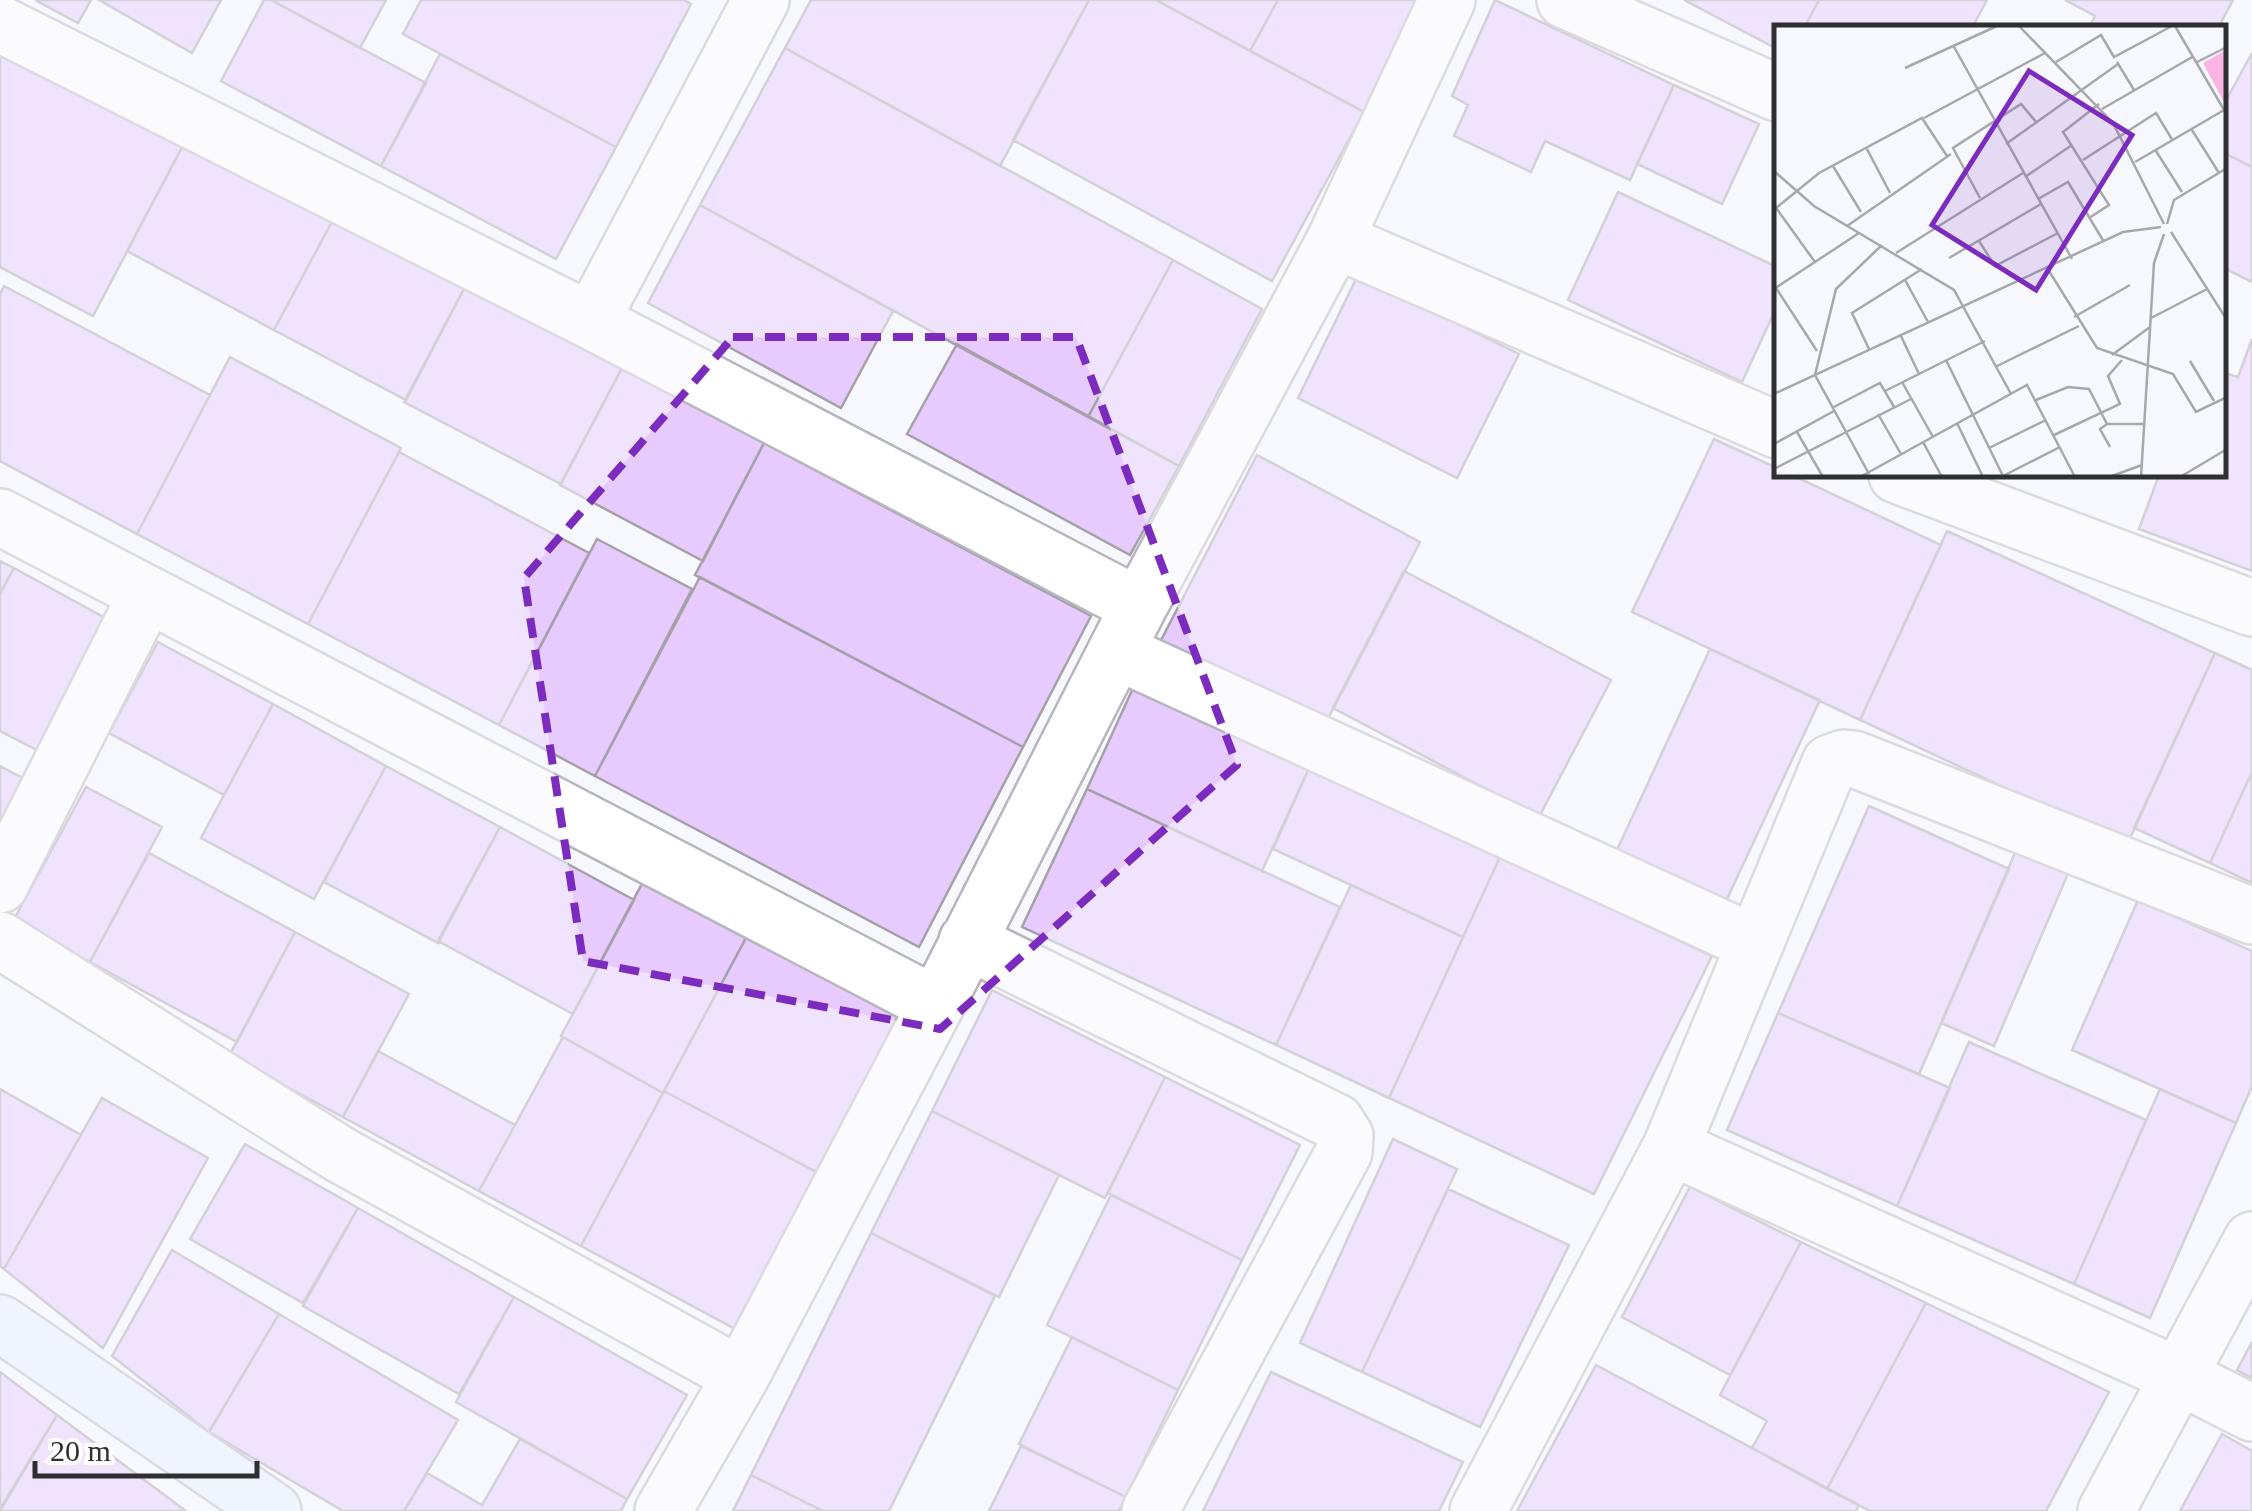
<svg xmlns="http://www.w3.org/2000/svg" width="2252" height="1511" font-family="'Times New Roman',serif">
  <rect width="100%" height="100%" fill="#f7f8fe"/>
  <!-- building -->
  <path fill="#e7cafe" stroke="#a5a2a7" stroke-width="2.5" d="M35,0H91L78,23Z
    M99,0H221L192,53Z
    M264,0H271L426,83L381,166L221,81Z
    M271,0H386L360,48Z
    M421,0H684L691,4L616,147L403,34Z
    M811,0H1089L1000,166L785,48Z
    M1089,0H1156L1364,112L1272,281L1013,140Z
    M1156,0H1278L1250,51Z
    M1278,0H1424L1364,112L1250,51Z
    M1495,0L1674,85L1630,180L1545,141L1531,172L1454,136L1468,105L1452,96Z
    M1684,0H1819L1804,28H1777V49Z
    M1819,0H1987L1972,28H1804Z
    M2065,0H2233L2218,28H2089L2095,16Z
    M785,48L1173,260L1088,417L700,205Z
    M0,52L187,138L93,316L0,267Z
    M2252,53V167L2224,153V104Z
    M440,54L616,147L556,259L381,166Z
    M1674,85L1759,124L1722,204L1637,164Z
    M187,138L335,216L274,330L127,251Z
    M2224,153L2252,167V282L2224,268Z
    M1618,192L1777,267V306L1742,382L1568,300Z
    M700,205L893,311L841,408L648,303Z
    M335,216L466,285L406,400L274,330Z
    M1173,260L1262,309L1179,466L1088,417Z
    M1358,275L1519,354L1457,478L1298,398Z
    M466,285L622,368L561,484L404,402Z
    M4,286L210,395L137,534L0,461V294Z
    M2252,339V571L2139,529L2159,475H2224V373L2238,377Z
    M957,344L1179,466L1130,555L907,434Z
    M230,357L401,448L308,624L137,534Z
    M622,368L764,443L703,561L560,485Z
    M1714,439L1777,468V475H1792L1941,545L1860,720L1632,612Z
    M764,443L1091,616L1023,747L695,575Z
    M399,452L589,553L499,725L308,624Z
    M1257,455L1420,542L1320,734L1157,648Z
    M1947,531L2215,653L2127,845L1860,720Z
    M597,539L692,589L595,776L499,725Z
    M0,561L14,568L0,594Z
    M14,568L107,619L37,750L0,731V594Z
    M1404,571L1611,680L1539,817L1333,708Z
    M700,577L1023,747L919,947L595,776Z
    M158,642L273,704L224,795L109,733Z
    M1710,649L1820,700L1726,901L1617,850Z
    M2215,653L2252,670V772L2210,863L2134,828Z
    M1134,686L1309,768L1262,871L1087,789Z
    M273,704L386,766L314,899L201,838Z
    M0,766L28,781L0,835Z
    M386,766L500,827L438,943L324,882Z
    M1309,768L1500,857L1463,937L1273,849Z
    M2252,772V883L2210,863Z
    M86,787L162,827L90,962L13,921Z
    M1087,789L1340,907L1276,1045L1022,927Z
    M1869,806L2009,869L1919,1074L1778,1013Z
    M500,827L634,900L573,1014L438,941Z
    M2018,846L2070,869L1994,1046L1941,1023Z
    M149,853L295,932L237,1042L90,962Z
    M1500,857L1712,956L1594,1194L1389,1098Z
    M644,880L747,936L663,1093L561,1036Z
    M1351,885L1463,937L1389,1098L1276,1045Z
    M2138,900L2252,951V1086L2236,1123L2072,1050Z
    M295,932L409,994L343,1117L229,1056Z
    M747,936L905,1021L822,1175L664,1091Z
    M992,990L1165,1077L1105,1198L932,1111Z
    M1778,1013L1950,1088L1897,1206L1727,1130Z
    M563,1037L663,1093L581,1246L479,1191Z
    M1969,1042L2146,1120L2074,1284L1897,1206Z
    M378,1051L515,1125L479,1191L343,1117Z
    M1165,1077L1300,1145L1242,1260L1108,1193Z
    M0,1089L81,1135L4,1269L0,1266Z
    M2160,1089L2236,1123L2150,1318L2074,1284Z
    M664,1091L822,1175L739,1331L581,1246Z
    M102,1098L208,1158L103,1348L4,1269Z
    M932,1111L1059,1175L999,1297L871,1233Z
    M1393,1139L1457,1169L1362,1372L1300,1343Z
    M245,1144L358,1208L303,1303L190,1239Z
    M1690,1187L1801,1242L1730,1375L1622,1317Z
    M1448,1189L1569,1245L1480,1427L1362,1372Z
    M1111,1195L1242,1260L1178,1390L1047,1325Z
    M358,1208L514,1297L459,1394L303,1306Z
    M871,1233L995,1296L889,1511H823L751,1475Z
    M1801,1242L1926,1303L1827,1489L1752,1448L1767,1421L1720,1395Z
    M172,1250L279,1314L209,1432L112,1356Z
    M514,1297L687,1395L627,1499L456,1402Z
    M1926,1303L2109,1392L2046,1511H1870L1827,1489Z
    M279,1314L458,1420L404,1511H343L209,1432Z
    M1072,1337L1178,1390L1126,1497L1019,1444Z
    M2252,1342V1378L2237,1370Z
    M1596,1365L1859,1505L1856,1511H1517Z
    M0,1372L57,1415L0,1509Z
    M1271,1372L1463,1462L1439,1511H1203Z
    M57,1415L186,1511H0Z
    M2222,1434L2252,1451V1511H2180Z
    M520,1439L627,1499L621,1511H404L427,1473L482,1505Z
    M1021,1446L1126,1497L1119,1511H989Z
    M751,1475L823,1511H733Z"/>
  <g fill="none" stroke-linecap="round" stroke-linejoin="round">
    <defs>
      <path id="street" d="M1565,0L1777,93
        M0,24L591,321L1139,606
        M1335,240L1777,430
        M591,321L761,0
        M1897,475L2252,608
        M0,517L936,1005
        M1116,651L1754,943
        M0,885L147,594
        M0,940L341,1155L741,1376
        M967,941L1336,1122L1345,1136L1344,1152L1150,1511
        M1671,1147L2181,1377L2252,1413
        M663,1511L741,1376L936,1005L1139,606L1335,240L1447,0
        M1478,1511L1671,1147L1830,763L1844,758L1854,759L2252,916
        M2106,1511L2252,1240"/>
      <path id="secondary" d="M0,1323L273,1511"/>
    </defs>
    <!-- street casing -->
    <use href="#street" stroke="#b6b6bc" stroke-width="60"/>
    <!-- secondary casing -->
    <use href="#secondary" stroke="#b6b6bc" stroke-width="60"/>
    <!-- street -->
    <use href="#street" stroke="#fff" stroke-width="55"/>
    <!-- secondary -->
    <use href="#secondary" stroke="#e6effb" stroke-width="55"/>
  </g>
  <!-- marked area -->
  <path d="M0 0H2252V1511H0ZM733,337H1076L1237,765L940,1029L583,961L524,578Z" fill="#f7f8fe" fill-opacity=".55" fill-rule="evenodd"/>
  <path fill="none" stroke="#7b2cbf" stroke-width="8" stroke-dasharray="20 12" stroke-linejoin="round" d="M733,337H1076L1237,765L940,1029L583,961L524,578Z"/>
  <!-- overview -->
  <g transform="translate(1774 25)">
    <rect width="452" height="452" fill="#f7f8fe"/>
    <path d="M452,25V81L429,38Z" fill="#f9b4e3"/>
    <path fill="none" stroke="#a7a8ac" stroke-width="2.5" d="M245,1L339,98L390,199M401,1L453,90M179,20L298,234M282,37L327,10L340,32L398,1M343,37L360,65M423,37L453,22M131,43L223,1M328,84L420,31M150,93L271,28M418,105L445,148M232,119L344,39M93,124L116,168M382,126L408,167M309,135L382,88L399,116M361,137L450,85M59,141L87,187M0,146L40,181L180,265L237,369M251,152L298,120M206,173L179,123L247,79L263,98M264,174L294,157L330,217M0,180L41,237M2,183L45,148L148,93L173,131M315,193L335,180L289,107L325,79M393,199L400,175L453,143M73,201L177,129M397,207L453,295M205,216L221,241L284,208M122,228L249,148M175,233L267,179M275,246L323,323L399,349L422,387L453,372M131,255L154,297M2,263L43,326M0,264L85,208M300,292L356,260M377,293L433,264M126,309L145,349M95,324L78,288L148,244M338,330L376,302M172,335L229,451M416,336L440,376M223,341L305,301M128,357L159,412M111,366L211,316M0,369L349,207L387,202M262,375L294,362L315,364L333,399L326,404L336,422M58,383L106,358L120,382M104,389L127,429M183,398L209,452M333,399H369M23,407L49,452M280,410L346,379L334,351L348,335M149,417L168,452M0,419L60,386M215,423L272,395M0,444L137,374M95,449L41,350L62,264L108,220M86,452L253,360L301,452M227,452L286,422M335,452L368,440M367,452L380,238L390,209M406,452L453,424"/>
    <path fill="#7b2cbf" fill-opacity="0.15" stroke="#7b2cbf" stroke-width="5" d="M255,46L358,110L262,265L158,200Z"/>
    <rect width="452" height="452" fill="none" stroke="#2f2f31" stroke-width="5"/>
  </g>
  <!-- scale -->
  <path d="M35 1461v15h222v-15" fill="none" stroke="#2f2f31" stroke-width="5"/>
  <text x="50" y="1461" font-size="30" fill="#2f2f31" stroke="#ffffff" stroke-width="8" paint-order="stroke">20 m</text>
</svg>
